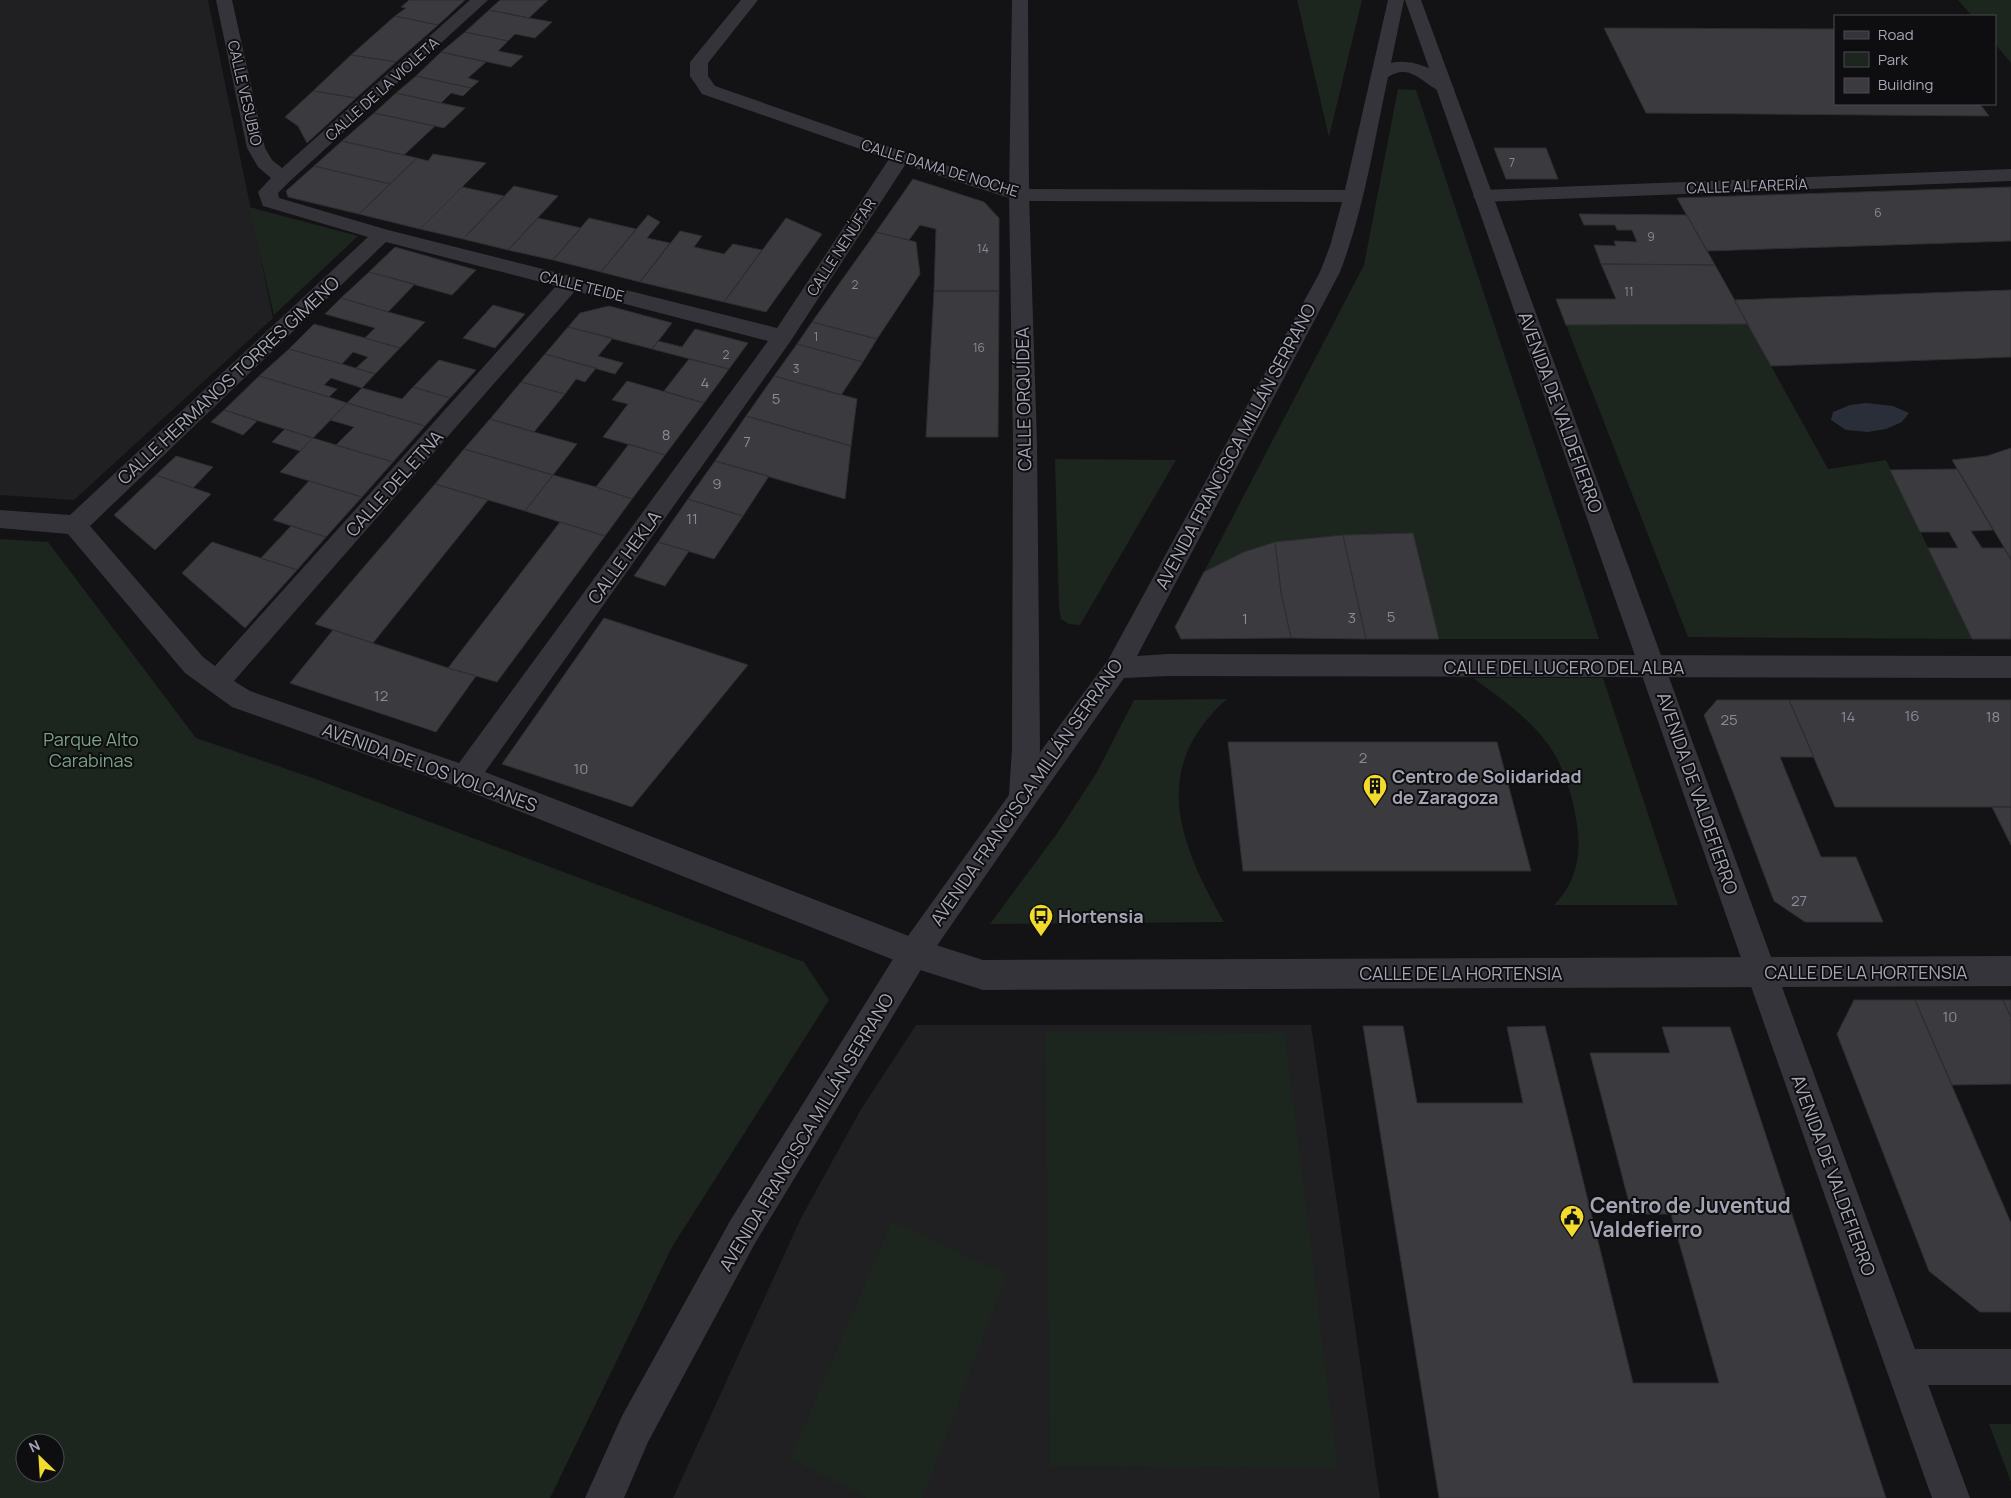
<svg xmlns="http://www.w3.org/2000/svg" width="2011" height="1498" font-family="Manrope,sans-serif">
  <rect width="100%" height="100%" fill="#131315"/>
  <!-- built -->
  <path fill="#201f22" d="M0,0H208L273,318L74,500L0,495Z
    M916,1025H1311L1380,1498H673L801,1218L860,1111Z"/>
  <!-- green -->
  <path fill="#1d251f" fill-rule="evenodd" d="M1297,0H1362L1329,137Z
    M1958,0H2011V63L1995,44V16H1972Z
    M1398,89L1416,90L1599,639H1439L1413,533L1343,535L1204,572L1364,265Z
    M249,207L358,236L274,315Z
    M1748,324L1828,469L1886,460L1972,639L1688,637L1566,325Z
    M1055,459L1176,460L1080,625L1069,624L1061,619L1059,608Z
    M0,539L48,542L196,738L310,777L804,962L829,1000L672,1247L550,1498H0ZM25,1443H55V1473H25Z
    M1473,678H1603L1678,905H1554C1566,893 1574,878 1577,861C1583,834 1570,781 1556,757C1538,724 1502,699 1473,678Z
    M1227,699C1148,769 1180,844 1224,922L990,924L1058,832L1097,772L1134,700Z
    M1045,1032L1285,1033L1338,1468L1050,1466Z
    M892,1221L1007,1274L923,1498H867L790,1459Z
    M1989,1424H2011V1482Z"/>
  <!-- water -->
  <path fill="#292e38" d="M1866,403L1893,406L1909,413L1902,422L1886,429L1868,432L1846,430L1831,420L1833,412L1850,405Z"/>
  <!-- building -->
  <path fill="#3b3a3f" stroke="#2e2d31" d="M409,0H465L438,25L395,16L406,8L401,7Z
    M500,0H548L529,18L489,10Z
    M489,10L529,18L552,22L535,38L515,34L508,41L465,32Z
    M395,16L438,25L396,62L351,55Z
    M1604,28L1835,29V104H1980L1989,116L1646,113Z
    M465,32L508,41L498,51L523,56L511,67L441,52Z
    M441,52L486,62L468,78L479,81L471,88L416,76Z
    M351,55L396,62L356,98L313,91Z
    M416,76L471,88L463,96L451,93L441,103L396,93Z
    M313,91L356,98L307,143L298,126L285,117Z
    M396,93L441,103L465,108L444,128L374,113Z
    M374,113L435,126L404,155L342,141Z
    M342,141L404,155L417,158L390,184L314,166Z
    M1494,148H1546L1558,179H1506Z
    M433,154L486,163L420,229L359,214L417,158L428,161Z
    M314,166L390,184L359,214L288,197L286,191Z
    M913,179L984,202L999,218V291H934L936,229L920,225L909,240L876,232Z
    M514,186L558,196L508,250L463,239Z
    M462,187L504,196L463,239L420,229Z
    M2011,187V241L1707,251L1677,198Z
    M1579,214L1687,215L1715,265L1601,264L1594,245L1616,246L1614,241L1637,242L1632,230H1617L1615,225H1584Z
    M648,215L660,222L647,238L670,243L640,282L601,272Z
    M538,218L581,228L553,260L508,250Z
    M589,218L636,229L601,272L553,260Z
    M786,218L822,234L766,312L724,302Z
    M680,231L702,236L694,247L724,254L733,244L762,250L724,302L640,282Z
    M876,232L916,242L920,274L877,339L812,322Z
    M395,247L476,270L452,295L369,272Z
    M1601,264L1715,265L1748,324L1566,325L1556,299H1616Z
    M369,272L415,284L388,312L341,298Z
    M2011,290V357L1771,366L1734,300Z
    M934,291H999L998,437H926Z
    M341,298L388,312L425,322L400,348L365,338L375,328L325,314Z
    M493,305L525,314L495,348L463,338Z
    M609,306L672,323L652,349L568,327L580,313Z
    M812,322L877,339L863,362L797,344Z
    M314,324L365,338L400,348L375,374L356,368L368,357L353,352L342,364L289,349Z
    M568,327L613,338L598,356L623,363L615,374L545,354Z
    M695,329L748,343L729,369L652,349L658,341L682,347Z
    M797,344L863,362L841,395L774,376Z
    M289,349L342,364L375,374L362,388L331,378L324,385L337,389L329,397L259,376Z
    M545,354L596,368L585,382L576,379L565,394L521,382Z
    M689,359L729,369L704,403L664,391Z
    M439,360L476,370L450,398L413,387Z
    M259,376L329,397L347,403L313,438L224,410Z
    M774,376L857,399L851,446L746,416Z
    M627,381L704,403L665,455L603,437L628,404L612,400Z
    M521,382L565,394L534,432L490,419Z
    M413,387L450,398L425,426L347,403L362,388L402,399Z
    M347,403L425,426L393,462L336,445L354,427L330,420Z
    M224,410L257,421L243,435L211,422Z
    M746,416L851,446L845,499L715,461Z
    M490,419L534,432L577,444L553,475L464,449Z
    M285,429L313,438L300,451L272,442Z
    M313,438L336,445L393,462L362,497L280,472Z
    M629,444L665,455L632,499L596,487Z
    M2011,448V559L1952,460L1987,456Z
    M464,449L553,475L525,511L435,484Z
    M176,456L213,467L193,488L156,475Z
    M715,461L769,476L743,516L688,499Z
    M1957,469L1993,530L1971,531L1982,548H2004L2011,560V639H1972L1928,548H1958L1949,532H1920L1890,470Z
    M156,475L211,494L155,550L114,515Z
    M553,475L596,487L632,499L605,536L525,511Z
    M309,481L362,497L326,537L273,520Z
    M435,484L488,500L373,643L315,624Z
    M688,499L743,516L714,559L658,542Z
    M560,522L605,536L497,682L448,668Z
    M291,526L326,537L297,570L261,558Z
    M1413,533L1439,639H1366L1343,535Z
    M1343,535L1366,639L1291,638L1281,592L1275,542Z
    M212,542L297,570L245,628L182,573Z
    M658,542L689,551L665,586L634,576Z
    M1275,542L1281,592L1291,638L1181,639L1175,627L1204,572L1244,552Z
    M604,618L748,665L632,807L502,764Z
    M333,630L448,668L476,676L436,732L290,683Z
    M1717,700H1789L1814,757H1780L1821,857H1856L1883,922H1805L1774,901L1704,715Z
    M1789,700H2011V807H1835Z
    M1228,742H1497L1531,871H1243Z
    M1992,807H2011V845Z
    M1854,1000H1915L2011,1223V1312H1980L1929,1271L1837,1034Z
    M1915,1000H2003L2011,1017V1084L1952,1085Z
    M2003,1000H2011V1017Z
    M1363,1026H1403L1417,1103H1523L1507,1027L1545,1026L1633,1383H1719L1671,1214H1632L1590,1053H1670L1662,1027H1730L1886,1498H1439Z"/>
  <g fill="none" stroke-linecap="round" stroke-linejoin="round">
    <!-- minor -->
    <path fill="#34343a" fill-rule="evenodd" d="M216,0H232L265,148L272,160L282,168L470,0H488L289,182L278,193L279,198L388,230L777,328L889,159L702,94L690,76V62L741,0H758L708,63V76L715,86L907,153L1020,189L1345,190L1388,0H1404L1391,63C1412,58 1441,70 1454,88L1451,92C1429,97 1416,59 1388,77C1374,142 1364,210 1340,272L1137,656L1168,654L2011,656V678L1168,676L1124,678L1033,807L1023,811L1013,807L1009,798L1013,789L1108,660L1320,272L1330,246L1342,202L1019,201L905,165L790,342L485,772L914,938L983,960L2011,956V986L983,990L914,968L458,787L232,707L185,673L68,534L0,528V510L70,515L368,237L263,206L258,192L271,178L258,167L247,148ZM386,242L556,286L215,666L203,657L90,526ZM575,291L768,341L459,763L250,691L234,681Z
      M2011,169V181L1483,202L1476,200L1473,196L1476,192L1483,190Z
      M1904,1349H2011V1385H1904L1891,1380L1886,1367L1891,1354Z"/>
    <!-- tertiary -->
    <path fill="#34343a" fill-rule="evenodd" d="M1012,0H1028L1029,195L1037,443L1040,748L1037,798L1033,807L925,963L754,1245L648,1442L624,1498H585L622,1416L730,1221L903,943L1009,795L1012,748L1013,443L1009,195Z
      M1405,0H1421C1605,499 1785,999 1970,1498H1932C1754,999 1581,499 1405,0Z"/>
  </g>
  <!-- icons -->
  <defs>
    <symbol id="building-pin" viewBox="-11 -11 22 30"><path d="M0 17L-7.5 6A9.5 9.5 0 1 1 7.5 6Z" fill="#f3db2d" stroke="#0e0e10"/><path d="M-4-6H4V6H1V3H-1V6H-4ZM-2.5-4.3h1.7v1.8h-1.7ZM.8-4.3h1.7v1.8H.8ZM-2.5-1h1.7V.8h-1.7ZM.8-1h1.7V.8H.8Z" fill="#111"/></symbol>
    <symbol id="bus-pin" viewBox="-11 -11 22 30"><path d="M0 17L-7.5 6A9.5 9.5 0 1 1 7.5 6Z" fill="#f3db2d" stroke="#0e0e10"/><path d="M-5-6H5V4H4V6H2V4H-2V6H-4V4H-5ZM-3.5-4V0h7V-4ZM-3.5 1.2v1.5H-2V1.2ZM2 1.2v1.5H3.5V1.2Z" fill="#111"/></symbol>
    <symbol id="civic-pin" viewBox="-11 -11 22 30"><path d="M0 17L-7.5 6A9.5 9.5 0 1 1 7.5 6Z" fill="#f3db2d" stroke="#0e0e10"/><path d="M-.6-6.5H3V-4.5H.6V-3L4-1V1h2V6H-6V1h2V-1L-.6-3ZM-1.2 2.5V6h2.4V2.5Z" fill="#111"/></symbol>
  </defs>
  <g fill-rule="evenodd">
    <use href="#building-pin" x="1361" y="772" width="28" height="38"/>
    <use href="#bus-pin" x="1027" y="902" width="28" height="38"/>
    <use href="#civic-pin" x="1558" y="1203" width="28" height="38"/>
  </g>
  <g text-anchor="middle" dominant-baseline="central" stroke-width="4" stroke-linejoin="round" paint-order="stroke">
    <!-- far-number labels -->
    <g font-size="12" fill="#8a8b98">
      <text x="1512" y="162">7</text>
      <text x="1878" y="212">6</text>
      <text x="1651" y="236">9</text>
      <text x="983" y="248">14</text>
      <text x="855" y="284">2</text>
      <text x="1629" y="291">11</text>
      <text x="816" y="336">1</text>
      <text x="979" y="347">16</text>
      <text x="726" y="354">2</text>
      <text x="796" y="368">3</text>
    </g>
    <!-- far-street labels -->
    <g font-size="15" fill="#a4a6b5" stroke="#0e0e10">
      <text transform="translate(382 89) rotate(-42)">CALLE DE LA VIOLETA</text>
      <text transform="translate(245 93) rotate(77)">CALLE VESUBIO</text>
      <text transform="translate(940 168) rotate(17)">CALLE DAMA DE NOCHE</text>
      <text transform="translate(1747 186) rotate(-2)">CALLE ALFARERÍA</text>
      <text transform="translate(841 247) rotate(-57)">CALLE NENÚFAR</text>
      <text transform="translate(582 286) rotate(14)">CALLE TEIDE</text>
    </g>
    <!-- number labels -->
    <g font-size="15" fill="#8a8b98">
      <text x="705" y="382">4</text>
      <text x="776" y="398">5</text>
      <text x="666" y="434">8</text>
      <text x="747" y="441">7</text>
      <text x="717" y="483">9</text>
      <text x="692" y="518">11</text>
      <text x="1391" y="616">5</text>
      <text x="1352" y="617">3</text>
      <text x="1245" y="618">1</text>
      <text x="381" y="695">12</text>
      <text x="1912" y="715">16</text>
      <text x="1848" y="716">14</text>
      <text x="1993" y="716">18</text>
      <text x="1729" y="719">25</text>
      <text x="1363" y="757">2</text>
      <text x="581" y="768">10</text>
      <text x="1799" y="900">27</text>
      <text x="1950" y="1016">10</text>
    </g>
    <!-- street labels -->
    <g font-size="18" fill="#a4a6b5" stroke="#0e0e10">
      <text transform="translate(228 380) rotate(-43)">CALLE HERMANOS TORRES GIMENO</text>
      <text transform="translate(1023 399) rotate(-91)">CALLE ORQUÍDEA</text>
      <text transform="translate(1561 412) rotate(70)">AVENIDA DE VALDEFIERRO</text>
      <text transform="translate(1235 446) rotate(-62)">AVENIDA FRANCISCA MILLÁN SERRANO</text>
      <text transform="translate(394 483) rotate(-48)">CALLE DEL ETNA</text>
      <text transform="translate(624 557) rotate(-54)">CALLE HEKLA</text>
      <text x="1564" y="667">CALLE DEL LUCERO DEL ALBA</text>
      <text transform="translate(430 767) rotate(20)">AVENIDA DE LOS VOLCANES</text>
      <text transform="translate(1026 792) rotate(-55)">AVENIDA FRANCISCA MILLÁN SERRANO</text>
      <text transform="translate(1698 793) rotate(71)">AVENIDA DE VALDEFIERRO</text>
      <text x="1866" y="972">CALLE DE LA HORTENSIA</text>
      <text x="1461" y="973">CALLE DE LA HORTENSIA</text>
      <text transform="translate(806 1132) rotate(-59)">AVENIDA FRANCISCA MILLÁN SERRANO</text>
      <text transform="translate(1834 1175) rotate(70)">AVENIDA DE VALDEFIERRO</text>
    </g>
    <!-- park labels -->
    <g font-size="18" fill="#7ba186" stroke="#0e0e10">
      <text x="91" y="739">Parque Alto<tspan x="91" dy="21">Carabinas</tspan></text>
    </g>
    <!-- poi labels -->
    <g font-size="18" font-weight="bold" fill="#a4a6b5" stroke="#0e0e10" text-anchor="start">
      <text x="1392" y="776">Centro de Solidaridad<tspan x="1392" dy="21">de Zaragoza</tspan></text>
      <text x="1058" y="916">Hortensia</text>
    </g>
    <!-- near-poi labels -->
    <g font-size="21" font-weight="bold" fill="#a4a6b5" stroke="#0e0e10" text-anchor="start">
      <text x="1590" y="1205">Centro de Juventud<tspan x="1590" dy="24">Valdefierro</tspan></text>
    </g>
  </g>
  <!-- legend -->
  <rect x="1834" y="15" width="162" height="90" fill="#0e0e10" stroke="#4a4b52"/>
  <rect x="1844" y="31" width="25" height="8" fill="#34343a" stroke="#4a4b52"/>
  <text x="1878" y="40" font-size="15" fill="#a4a6b5">Road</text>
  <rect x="1844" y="52" width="25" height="15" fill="#1d251f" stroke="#4a4b52"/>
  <text x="1878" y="65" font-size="15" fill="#a4a6b5">Park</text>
  <rect x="1844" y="78" width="25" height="15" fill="#3b3a3f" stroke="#4a4b52"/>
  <text x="1878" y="90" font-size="15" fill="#a4a6b5">Building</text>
  <!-- north arrow -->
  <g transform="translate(40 1458) rotate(335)"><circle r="24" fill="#0e0e10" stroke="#4a4b52"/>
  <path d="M0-4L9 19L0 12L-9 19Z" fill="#f3db2d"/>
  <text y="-8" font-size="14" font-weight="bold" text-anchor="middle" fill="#a4a6b5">N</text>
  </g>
</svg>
